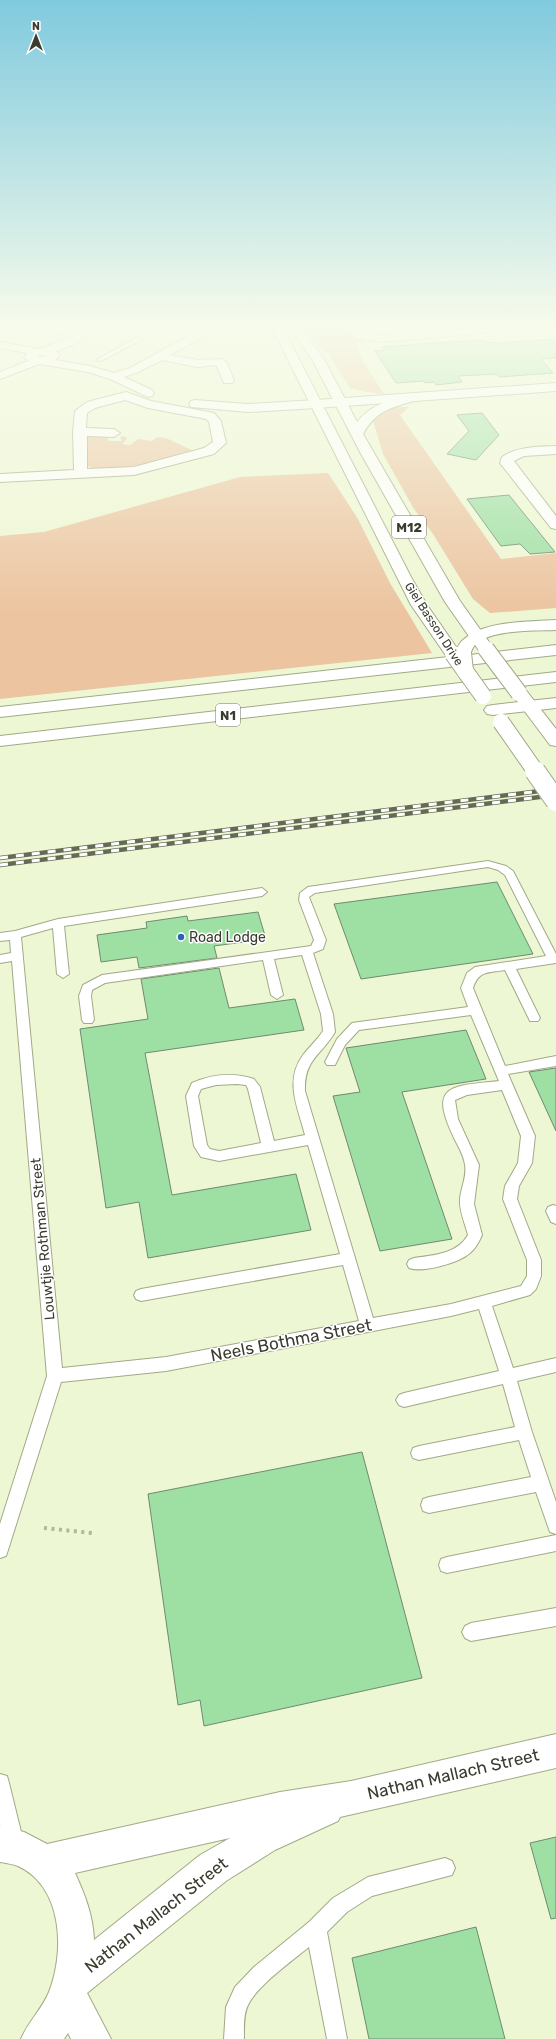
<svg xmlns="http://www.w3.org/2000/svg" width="556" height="2039" font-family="Rubik,sans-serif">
  <rect width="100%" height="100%" fill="#eef7d3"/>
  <!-- green -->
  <path fill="#ecc4a0" d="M304,328H348L353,336L366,340L357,344L361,358L384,394L366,392L350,388L328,353L317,346Z
    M394,407H409L400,415L501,559L556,553V608L490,613L473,599L433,534L414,509L383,454L373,421L376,415Z
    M91,435L106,436L109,441H122L120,437L124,436L127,439L122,444L130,445L138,439L152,441L157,437L166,438L194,451C174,456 103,479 86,465L85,438Z
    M328,473L358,519L390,583L432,653L0,699V536L44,532L240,477Z"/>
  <!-- building -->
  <path fill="#9edfa3" stroke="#6f8a71" d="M556,339V358L541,359L553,373L499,377L497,374L458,376L462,382L436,385L434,382L425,383L424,381L396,383L375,351L385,350L383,347L433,343L483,340L485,342L499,343Z
    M482,413L499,435L476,460L447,454L469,431L457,415Z
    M509,495L555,552L530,554L520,544L501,546L467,499Z
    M497,882L533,954L361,979L334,904Z
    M258,912L266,939L214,946L217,958L139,968L137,957L101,962L97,935L147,928L146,922L187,916L188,921Z
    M219,968L229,1008L295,999L304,1030L145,1053L172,1195L296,1174L311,1230L148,1258L139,1202L106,1208L80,1029L148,1019L141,979Z
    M466,1030L486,1079L402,1092L452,1239L380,1251L333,1096L360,1092L346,1048Z
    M556,1068V1131L529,1072Z
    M362,1452L422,1678L204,1726L200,1700L178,1705L148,1494Z
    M556,1837V1918L551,1919L530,1843Z
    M476,1927L505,2039H369L352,1958Z"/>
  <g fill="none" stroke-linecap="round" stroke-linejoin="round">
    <defs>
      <path id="lane" d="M146,328H152L153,330L148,336L101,361L96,360L144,334Z
        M488,861L506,866L513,871L556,954V963L516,969L540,1018L538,1021H530L505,970C488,973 479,970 473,988L505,1066L556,1056V1066L508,1074L535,1136L532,1163L519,1186L517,1199L541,1260V1276L536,1289L530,1295L492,1306L513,1368L556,1358V1372L517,1381L532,1432L556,1502V1534L550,1532L536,1492L429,1513L423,1511L421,1505L423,1499L429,1497L531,1477L519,1440L419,1460L413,1458L411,1453L413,1448L419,1446L515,1427L503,1384L404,1407L399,1405L396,1400L399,1395L404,1393L499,1371L479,1309L451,1316L166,1371L61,1382L8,1550L6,1556L0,1558V1524L47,1376L12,961L0,963V955L11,953L10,940L0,941V933L15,931L58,919L262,888L267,892L262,896L64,926L69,974L63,978L57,974L53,928L21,937L62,1368L166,1357L359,1321L343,1265L141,1301L136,1299L134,1295L136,1291L141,1289L340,1254L308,1145L219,1161L201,1157L194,1146L186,1096L192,1083C213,1074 232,1072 254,1079L260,1087L274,1141L305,1135C298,1108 284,1081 303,1055C309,1047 317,1040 323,1031L321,1014L302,955L274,959L283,995L277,999L271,995L263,960L105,983L92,990L91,996L94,1020L92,1023H84L82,1020L79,996L83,985L102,975L311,946L314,940L299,900L300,893L308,887ZM488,867L498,870L505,875L546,956L475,967L467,973L461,988L468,1007L352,1023L337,1039L325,1062L327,1065H335L345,1045L359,1030L471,1015L499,1081C449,1086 428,1085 455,1140C459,1148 464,1156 465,1165C467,1177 461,1187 460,1199C459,1211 465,1223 468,1235C457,1254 434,1255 414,1258L409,1260L407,1264L409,1268C423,1273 459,1263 470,1253C475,1249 479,1242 482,1235L474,1204L479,1165L458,1119L455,1100L467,1095L502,1090L521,1136L518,1163L505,1186L503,1199L527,1260V1276L521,1286L451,1304L373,1318L305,1091C304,1059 321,1056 335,1032L333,1014L313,953L323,949L326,940L309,897L315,893ZM237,1084L246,1085L248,1089L261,1143L219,1151L210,1149L207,1145L198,1096L201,1089L216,1085Z
        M553,1205L556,1206V1224L551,1222L546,1211L548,1207Z
        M556,1535V1551L447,1573L441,1571L439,1565L441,1559L447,1557Z
        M556,1608V1626L471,1641L465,1638L462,1632L465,1626L471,1623Z
        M0,1774L7,1776L9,1783L24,1844L21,1851L14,1854L7,1851L0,1825Z
        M445,1858L452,1861L455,1868L452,1875L372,1896L347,1912L327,1932L347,2039H327L309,1947C293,1960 257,1986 248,2005C243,2015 244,2028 244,2039H224L226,2007L235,1987L254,1967L309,1922L333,1898L368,1877Z"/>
      <path id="street" d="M64,328L81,332L89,328H103L73,345L56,351L60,355L55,360L90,366L114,373L130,368L203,328H212V332L170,355L197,360L222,359L227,363L234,381L232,383H224L216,365L197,367L162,360L138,372L124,377L152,390L154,393L152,396L148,397L110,379L88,372L39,364L0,379V372L28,361L24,357L27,353L0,348V342L39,349L72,337L49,331L48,329ZM40,355L47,356L37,357Z
        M348,328H359L363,333L381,336L467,328H513L508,331L381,342L356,338Z
        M126,392L151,401L214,413L221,421L226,443L214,454L134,475L0,482V474L74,470L73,432L75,411L87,402ZM125,400L148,408L206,419L209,422L213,442L204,448L134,467L87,469V436L114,437L120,433L114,429L86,428L87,413L95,408Z
        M195,400L248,404L316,400L322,404L316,408L248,412L191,407L189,404L191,401Z
        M556,446V454L524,456L514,461L556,516V529L551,528L500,463L502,457C518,446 538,447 556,446Z
        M556,1734V1768L340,1817L338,1821L275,1850L226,1881L87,1993L111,2039H71L68,2033L64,2039H21C28,2022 42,2009 49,1992C65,1951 63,1887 18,1866C13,1864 6,1863 0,1862V1826L24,1832L47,1844L280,1792L351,1781ZM230,1838L200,1855L94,1940C93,1915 85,1895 75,1873Z"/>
      <path id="secondary" d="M556,383V391L316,408L310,404L316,400Z"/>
      <path id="primary" d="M272,328H283L411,577L427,605L461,654L459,657H447L411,605Z
        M290,328H301L325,361L357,422C371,404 392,399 413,393L419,397L417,400C393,407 376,410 363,434L460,601L494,649L492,652H480L445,602L360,452L313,361Z
        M519,688L525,689L556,729V746L550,745L511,693L513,689Z"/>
      <path id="highway" d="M556,620V630C535,631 488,629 474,646C472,649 471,652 470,655L556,645V655L0,717V707L457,656L455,653C457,649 459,643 463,640C484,620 529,622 556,620Z
        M556,672V682L0,746V736Z
        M556,698V708L493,715L487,714L484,710L487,706L493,705Z"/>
    </defs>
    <!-- lane casing -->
    <use href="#lane" stroke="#a1a987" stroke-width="2"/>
    <!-- street casing -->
    <use href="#street" stroke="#a1a987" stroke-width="2"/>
    <!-- secondary casing -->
    <use href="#secondary" stroke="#a1a987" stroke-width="2"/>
    <!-- primary casing -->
    <use href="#primary" stroke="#a1a987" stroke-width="2"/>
    <!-- highway casing -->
    <use href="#highway" stroke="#a1a987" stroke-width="2"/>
    <!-- path -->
    <path stroke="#b0b79b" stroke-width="4" stroke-dasharray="3 4.5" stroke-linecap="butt" d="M44,1528L92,1533"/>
    <!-- lane -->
    <use href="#lane" fill="#fff" fill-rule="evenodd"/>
    <!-- street -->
    <use href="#street" fill="#fff" fill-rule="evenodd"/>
    <!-- secondary -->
    <use href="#secondary" fill="#fff" fill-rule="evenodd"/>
    <!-- primary -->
    <use href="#primary" fill="#fff" fill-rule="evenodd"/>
    <!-- highway -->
    <use href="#highway" fill="#fff" fill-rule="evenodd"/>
    <defs>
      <path id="rail" d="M0,858L556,789
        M0,865L556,795"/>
    </defs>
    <!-- rail casing -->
    <use href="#rail" stroke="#656a56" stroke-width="4.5"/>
    <!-- rail -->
    <use href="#rail" stroke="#fff" stroke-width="3" stroke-dasharray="8" stroke-linecap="butt"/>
    <defs>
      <path id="primary-bridge-far1" d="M486,649L519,693
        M453,654L483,696
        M501,722L536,772"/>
      <path id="primary-bridge" d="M535,771L556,801"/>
      <path id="highway-bridge" d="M463,653L465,671"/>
    </defs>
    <!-- primary-bridge-far1 casing -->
    <use href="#primary-bridge-far1" stroke="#a1a987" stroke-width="18" stroke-linecap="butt"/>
    <!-- primary-bridge casing -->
    <use href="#primary-bridge" stroke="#a1a987" stroke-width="22" stroke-linecap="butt"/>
    <!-- highway-bridge casing -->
    <use href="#highway-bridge" stroke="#a1a987" stroke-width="18" stroke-linecap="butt"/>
    <!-- primary-bridge-far1 -->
    <use href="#primary-bridge-far1" stroke="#fff" stroke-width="16"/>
    <!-- primary-bridge -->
    <use href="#primary-bridge" stroke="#fff" stroke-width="20"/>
    <!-- highway-bridge -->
    <use href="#highway-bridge" stroke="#fff" stroke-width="16"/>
  </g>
  <!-- sky -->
  <linearGradient id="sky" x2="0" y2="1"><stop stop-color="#80cade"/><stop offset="0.53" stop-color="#f7fbeb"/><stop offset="1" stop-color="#f7fbeb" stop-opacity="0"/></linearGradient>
  <rect width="556" height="614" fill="url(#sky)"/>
  <!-- markers -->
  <circle fill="#2665b7" stroke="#fff" stroke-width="1.5" cx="181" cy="937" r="4"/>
  <g text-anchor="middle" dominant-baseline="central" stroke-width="3" stroke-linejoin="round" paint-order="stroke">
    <!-- far-street labels -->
    <g font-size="12" fill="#393c2e" stroke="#fff">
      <text transform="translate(434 624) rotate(57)">Giel Basson Drive</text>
    </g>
    <!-- shield labels -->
    <g fill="#fff" stroke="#74766d" stroke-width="1">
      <rect x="392" y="516" width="34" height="22" rx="3"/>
      <rect x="216" y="704" width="24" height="22" rx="3"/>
    </g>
    <g font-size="13" font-weight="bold" fill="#393c2e">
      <text x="409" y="527">M12</text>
      <text x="228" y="715">N1</text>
    </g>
    <!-- poi labels -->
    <g font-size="14" fill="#393c2e" stroke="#fff" text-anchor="start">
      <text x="189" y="937">Road Lodge</text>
    </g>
    <!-- street labels -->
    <g font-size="14" fill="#393c2e" stroke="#fff">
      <text transform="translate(43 1239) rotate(-95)">Louwtjie Rothman Street</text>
    </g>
    <!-- near-street labels -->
    <g font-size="17" fill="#393c2e" stroke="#fff">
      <text transform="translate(291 1340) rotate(-11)">Neels Bothma Street</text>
      <text transform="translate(453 1774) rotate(-13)">Nathan Mallach Street</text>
      <text transform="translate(156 1915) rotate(-38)">Nathan Mallach Street</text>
    </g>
  </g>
  <!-- north arrow -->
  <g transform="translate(36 36)" stroke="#ffffff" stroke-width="3" paint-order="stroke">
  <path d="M0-3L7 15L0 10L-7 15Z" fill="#393c2e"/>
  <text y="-6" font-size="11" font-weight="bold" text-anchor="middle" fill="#393c2e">N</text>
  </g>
</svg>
